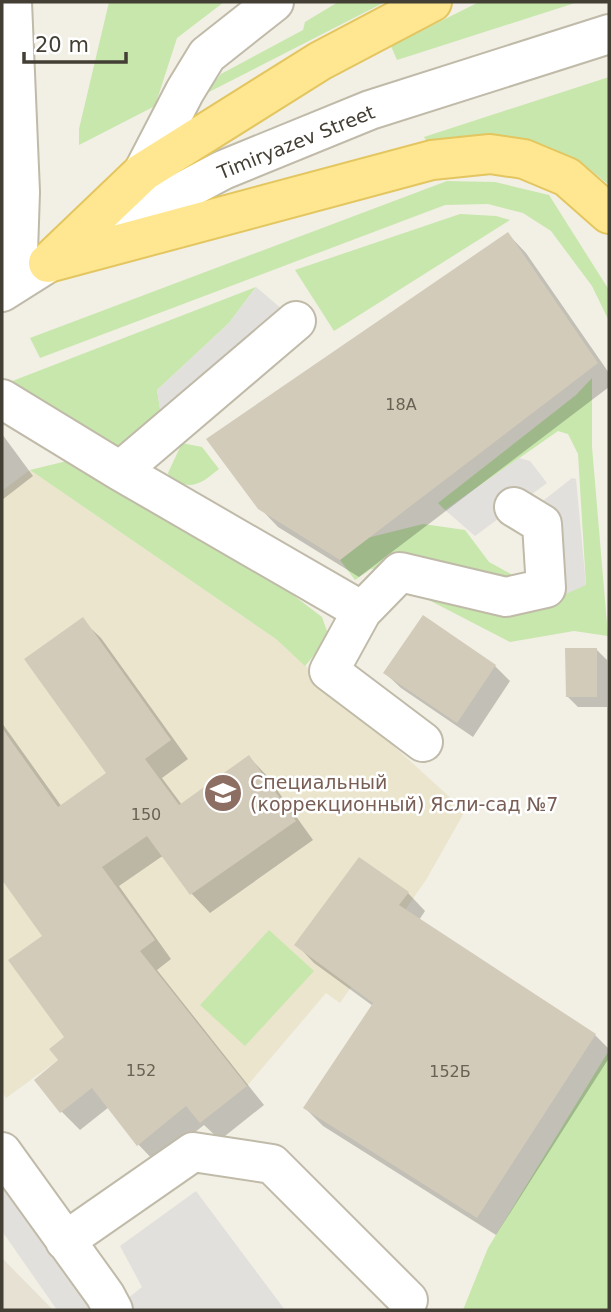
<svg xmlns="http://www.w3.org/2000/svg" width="611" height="1312" font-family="'DejaVu Sans',sans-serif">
  <rect width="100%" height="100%" fill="#f2efe4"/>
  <!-- residential -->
  <path fill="#e6e1d2" d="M2,1258L53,1310H2Z"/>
  <!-- education -->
  <path fill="#ebe5cd" d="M30,470L276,639L465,811L426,880L340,1003L326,993L247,1086L162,979L86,1039L76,1027L49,1049L58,1060L6,1098L2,1092V491Z"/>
  <!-- green -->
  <path fill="#c7e7ac" d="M109,2H224L177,38L155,106L79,145V129Z
    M338,2H385L205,94L221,74L303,30L305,22Z
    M479,2H578L397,60L391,46Z
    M609,77V185L581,162L542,144L496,137L431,149L424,137Z
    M447,181L495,182L549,195L609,290V321L592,286L551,231L523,213L488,204L445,205L40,358L30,338Z
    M460,214L496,216L510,220L334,331L295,270Z
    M256,287L229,323L157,390L162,421L137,442L111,451L2,385Z
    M592,378V447L608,636L574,631L510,642L421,596L586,585L578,454L568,434L558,431L445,510L438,503L576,395Z
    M182,443L202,447L219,469C200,484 194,490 170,480L168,473Z
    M71,460L252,564L322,617L329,637L305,666L276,639L30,470Z
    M423,524L465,530L489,562L511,574L516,581L412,565L371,569L355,580L340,560L367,538Z
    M269,930L314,971L245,1046L200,1005Z
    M608,1052L609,1310H463L488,1248Z"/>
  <!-- parking -->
  <path fill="#e2e0dc" d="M256,287L296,321L162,421L157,390L229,323Z
    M519,458L530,461L547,483L475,536L445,510Z
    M572,478L576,479L586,585L548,602L542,524L544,500Z
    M2,1152L105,1295L86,1310H57L2,1231Z
    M196,1191L285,1310H113L142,1287L120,1246Z"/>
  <!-- shadow -->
  <path fill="#0003" d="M508,234L526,253L609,373V387L359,577L278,527L259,507Z
    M2,434L33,476L2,500Z
    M82,620L101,638L188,759L162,778L182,805L249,757L267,776L313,840L210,913L192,894L164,855L119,886L171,959L157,970L264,1105L220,1140L204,1125L156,1163L138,1144L109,1107L80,1130L62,1112L36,1080L61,1061L66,1037L45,937L2,877V723L62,807L108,773Z
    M596,649L607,660V707H578L567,696Z
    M495,666L510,681L473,737L401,688L385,673Z
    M408,893L425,911L419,920L595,1035L609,1049V1058L496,1235L323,1126L305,1108L373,1006L314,963L297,945Z"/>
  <!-- building -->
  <path fill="#d3cbb9" d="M508,232L598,363L340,560L258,509L206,439Z
    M423,615L496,665L457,723L383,673Z
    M83,617L171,740L145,759L179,805L249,755L296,821L190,895L147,836L102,867L155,940L140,951L247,1086L200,1123L186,1106L137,1146L92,1088L60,1113L34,1080L58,1060L49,1049L64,1037L8,960L42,936L2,880V728L58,807L106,773L24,659Z
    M565,648H597V697H566Z
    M359,857L409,892L399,905L596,1034L477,1218L303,1108L373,1003L294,945Z"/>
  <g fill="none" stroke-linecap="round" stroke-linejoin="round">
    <defs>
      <path id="minor" d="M12,2L20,192L17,282
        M143,172L185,91L207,55L274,2
        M2,292L48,263L223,170L370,110L609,34
        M2,399L120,471L362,611L329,671L423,742
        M120,471L296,321
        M362,611L400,572L506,597L546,588L542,524L514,507
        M2,1152L105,1295L113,1310
        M65,1241L193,1152L272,1164L408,1300"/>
      <path id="major" d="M52,259L143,172L320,61L432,2
        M48,263L432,160L490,154L524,159L567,177L609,214"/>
    </defs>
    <!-- minor casing -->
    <use href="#minor" stroke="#c0baa9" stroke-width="42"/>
    <!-- major casing -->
    <use href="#major" stroke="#e3c660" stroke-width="42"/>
    <!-- minor -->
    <use href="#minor" stroke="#fff" stroke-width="38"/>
    <!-- major -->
    <use href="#major" stroke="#fee790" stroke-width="38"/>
  </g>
  <!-- icons -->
  <defs>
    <symbol id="school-disc" viewBox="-11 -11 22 22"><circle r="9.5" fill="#8d6e63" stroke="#fff"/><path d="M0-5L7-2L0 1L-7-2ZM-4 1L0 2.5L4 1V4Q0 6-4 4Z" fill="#fff"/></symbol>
  </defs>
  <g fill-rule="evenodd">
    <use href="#school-disc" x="201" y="771" width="44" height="44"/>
  </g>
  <g text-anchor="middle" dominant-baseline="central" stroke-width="5" stroke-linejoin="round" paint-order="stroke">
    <!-- number labels -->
    <g font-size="16" fill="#686255">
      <text x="401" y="404">18А</text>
      <text x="146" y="814">150</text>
      <text x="141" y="1070">152</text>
      <text x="450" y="1071">152Б</text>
    </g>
    <!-- street labels -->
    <g font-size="19" fill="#443f34" stroke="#fff">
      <text transform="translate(296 142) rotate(-22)">Timiryazev Street</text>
    </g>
    <!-- education labels -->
    <g font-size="19" fill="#785e54" stroke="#fff" text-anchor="start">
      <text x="250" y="782">Специальный<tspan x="250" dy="22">(коррекционный) Ясли-сад №7</tspan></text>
    </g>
  </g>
  <!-- border -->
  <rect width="611" height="1312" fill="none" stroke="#443f34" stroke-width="7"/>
  <!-- scale -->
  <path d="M24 52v10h102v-10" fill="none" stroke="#443f34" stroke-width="3.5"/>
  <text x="35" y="52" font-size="21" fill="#443f34" stroke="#ffffff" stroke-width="5" paint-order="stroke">20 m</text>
</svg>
